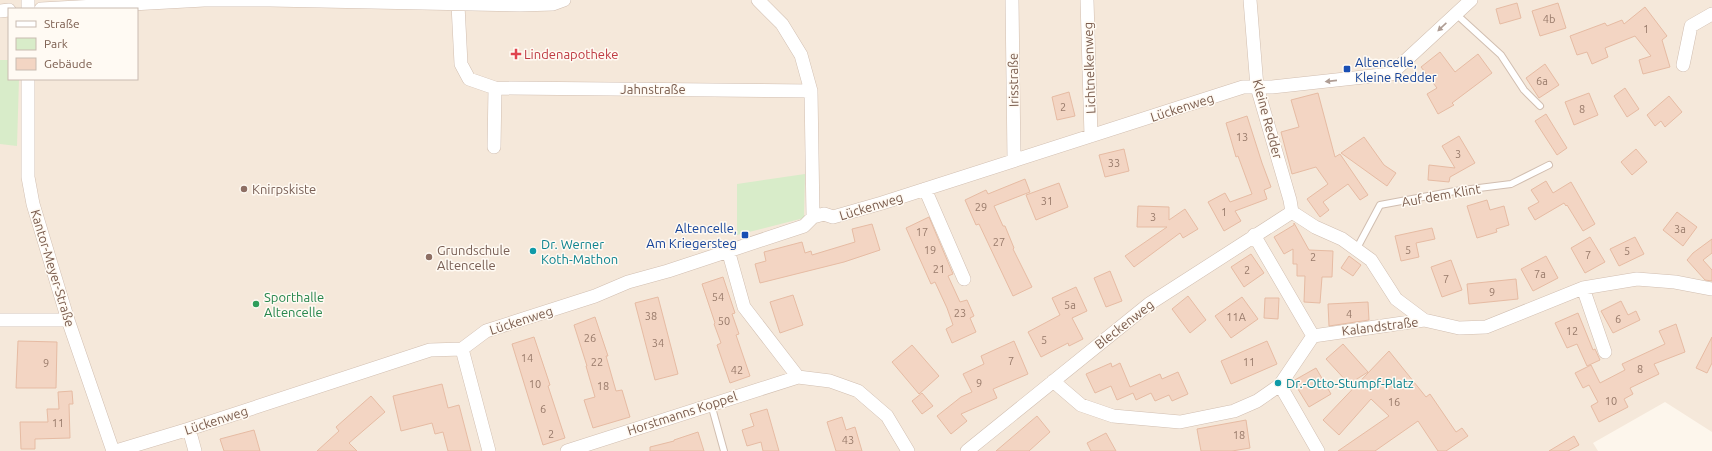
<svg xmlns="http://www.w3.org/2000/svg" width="1712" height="451" font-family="Ubuntu,sans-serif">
  <rect width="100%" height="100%" fill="#fdf6ec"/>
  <!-- residential -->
  <path fill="#f5e8da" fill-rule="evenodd" d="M0,0H1712V432L1665,402L1593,443L1598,451H0ZM9,9H137V79H9Z"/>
  <!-- green -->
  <path fill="#d8ecc9" d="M0,60H9V79H19L17,146L0,144Z
    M805,174L804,218L737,235V184Z"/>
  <!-- building -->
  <path fill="#f3d5c3" stroke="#e6bba3" d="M1517,3L1521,18L1500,24L1496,9Z
    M1558,3L1566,28L1540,36L1532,11Z
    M1645,7L1667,36L1662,40L1670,67L1643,74L1639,60L1651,56L1635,36L1605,48L1608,57L1592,64L1587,52L1577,55L1570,36L1605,23L1607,26L1622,20L1624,24Z
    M1440,52L1455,72L1478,54L1492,73L1452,103L1454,105L1438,114L1427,94L1437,88L1421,67Z
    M1545,64L1559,85L1539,98L1526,78Z
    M1625,88L1639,109L1627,117L1614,96Z
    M1069,92L1075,116L1057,120L1052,97Z
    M1318,93L1335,157L1340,154L1368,195L1360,200L1348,184L1323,202L1329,210L1320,217L1307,199L1328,184L1316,167L1292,174L1281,132L1299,127L1291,100Z
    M1589,93L1598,115L1574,125L1565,102Z
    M1669,96L1682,112L1665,127L1661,121L1655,126L1647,115Z
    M1546,114L1567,148L1557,155L1535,121Z
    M1247,116L1262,163L1271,187L1264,190L1267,199L1235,211L1241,221L1224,231L1208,202L1225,193L1230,202L1252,194L1238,156L1236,157L1226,123Z
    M1459,136L1475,163L1450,177L1449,182L1428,180L1429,165L1455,168L1442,146Z
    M1364,137L1384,165L1396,173L1387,186L1341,153Z
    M1124,149L1129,171L1105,177L1099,155Z
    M1636,149L1647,162L1632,175L1621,162Z
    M1025,179L1030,192L994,206L1003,226H1005L1014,248L1013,249L1032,287L1013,296L979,224L976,225L965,200L986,190L988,194Z
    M1546,181L1553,193L1571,182L1595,224L1583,231L1567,205L1566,206L1564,203L1535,220L1528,208L1539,202L1531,190Z
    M1059,183L1068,207L1036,220L1026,195Z
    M1487,200L1490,210L1504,206L1509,225L1496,229L1497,232L1477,238L1467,206Z
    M1138,206L1169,207V220L1185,209L1198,229L1183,238L1180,233L1134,267L1125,256L1167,227H1137Z
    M1677,212L1697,227L1683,246L1663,230Z
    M929,217L953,274L948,276L960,302L967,300L974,316L970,318L976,332L952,343L946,329L953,325L947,308L935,282L931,284L906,228Z
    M1294,223L1309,250L1333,251L1332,277H1322L1320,303L1304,302L1305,276H1297V264H1293V249L1284,254L1274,237L1294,225Z
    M872,224L880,250L844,262L760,283L755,264L766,261L764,252L802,242L805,253L811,251L812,255L855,242L852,229Z
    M1432,228L1435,239L1416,243L1419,257L1401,261L1395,236Z
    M1590,237L1605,262L1585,273L1571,248Z
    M1635,237L1644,254L1619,266L1610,249Z
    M1712,239V253L1703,260L1712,270V281L1705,280L1687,260L1693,253Z
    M1251,254L1264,273L1244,287L1231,267Z
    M1349,256L1361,265L1353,276L1341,268Z
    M1546,256L1558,278L1533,291L1521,269Z
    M1451,260L1462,290L1442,297L1431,267Z
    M1110,271L1122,301L1106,307L1094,278Z
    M723,277L735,313L732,314L739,334L736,335L750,376L730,383L717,345L721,343L714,324L715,323L702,284Z
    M1516,279L1518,299L1469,304L1467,284Z
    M1076,287L1087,311L1072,318L1083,339L1069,346L1068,343L1041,357L1028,332L1060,315L1052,298Z
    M793,295L803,325L780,333L770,302Z
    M1188,296L1206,320L1190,333L1172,309Z
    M658,297L678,374L655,380L635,303Z
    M1242,297L1258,319L1231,338L1215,316Z
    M1265,298H1279L1278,319L1264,318Z
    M1621,301L1628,315L1636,311L1640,320L1613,333L1601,311Z
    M1368,302L1369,320L1329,326L1328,304Z
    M1578,313L1593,350L1595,349L1600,360L1587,366L1577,344L1567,348L1555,323Z
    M595,317L608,356H606L616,391L622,390L630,417L593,428L584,400L595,397L586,366H587L574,325Z
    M1676,324L1685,352L1654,364L1659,374L1630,388L1633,394L1624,399L1628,407L1599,422L1591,406L1598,402L1589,385L1583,388L1575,373L1591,365L1600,383L1625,370L1622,364L1665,344L1659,331Z
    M534,337L550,385L548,386L565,438L543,445L512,344Z
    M1712,337V363L1707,373L1696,368Z
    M18,341L57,342L56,388H16Z
    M1014,341L1028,374L993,389L997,398L961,414L967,421L951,434L937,416L961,397L972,392L963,374L984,364L981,356Z
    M1267,341L1277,364L1231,384L1221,361Z
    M1343,344L1368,372L1349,384L1326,359Z
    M912,345L939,376L919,394L892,362Z
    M1389,351L1426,397L1430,394L1456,432L1462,428L1468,436L1446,451H1438L1418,421L1375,451H1338L1389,416L1371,399L1339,435L1323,420Z
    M1111,363L1112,367L1120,363L1130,387L1160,374L1162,379L1178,372L1188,394L1172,401L1169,395L1155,401L1151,393L1136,400L1133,393L1117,400L1111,386L1095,393L1086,374Z
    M1316,368L1331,394L1309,407L1293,381Z
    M442,384L448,408L459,405L471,451H448L443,432L435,434L432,423L401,431L393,396Z
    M72,391L73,404H69L70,438L35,439V449H21L20,422H48L47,409H59L58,392Z
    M922,393L933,406L922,414L912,401Z
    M371,396L385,412L349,443L357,451H317L339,431L336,427Z
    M767,409L779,451H763L761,442L747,446L742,430L754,426L750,414Z
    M1037,416L1050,432L1029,451H996Z
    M842,417L846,430L855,427L862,451H836L827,422Z
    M1246,420L1250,448L1232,451H1201L1197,429Z
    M254,430L260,451H224L220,439Z
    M698,432L704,451H650V447L674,441V440Z
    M1106,433L1116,451H1091L1087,443Z
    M1574,436L1579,445L1568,451H1549Z"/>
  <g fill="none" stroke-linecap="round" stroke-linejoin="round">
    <defs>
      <path id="service" d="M1456,14L1501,55L1524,90L1540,106
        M1356,250L1380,205L1455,191L1511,184L1549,165
        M711,404L724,451"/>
      <path id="minor" d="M758,0L782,24L801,55L811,91L813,217
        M1012,0L1014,160
        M1087,0L1091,136
        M1250,0L1257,87L1290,200L1292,212
        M458,5L461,64L469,79L495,88L811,91
        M28,9V0
        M41,9L204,0H270L520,5L553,4L564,0
        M0,11L9,10
        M1683,65L1691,26L1712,14
        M28,79V177L33,204L68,320L113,451
        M494,147L495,88
        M925,189L964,279
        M1292,212L1315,227L1342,239L1371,260L1396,299L1424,320
        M1254,235L1313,336L1424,320L1459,328L1486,327L1583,288L1637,279L1675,282L1712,289
        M728,250L744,307L798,377
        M1583,288L1605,352
        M0,320H68
        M462,349L489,451
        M1053,381L1081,405L1113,416L1180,422L1234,411L1257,401L1280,385L1313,336
        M1280,385L1318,451
        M189,429L195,451
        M116,451L189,429L430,350L462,349L486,331L595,296L628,282L668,271L804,226L813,217L824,214L833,217L882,203L1243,87H1272L1391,74L1471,0
        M567,451L798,377L830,381L858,391L887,416L908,451
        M967,451L1149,304L1292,212"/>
    </defs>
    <!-- service casing -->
    <use href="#service" stroke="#d1beb0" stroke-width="8"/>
    <!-- minor casing -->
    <use href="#minor" stroke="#d1beb0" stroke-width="14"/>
    <!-- service -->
    <use href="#service" stroke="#fff" stroke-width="6"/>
    <!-- minor -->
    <use href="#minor" stroke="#fff" stroke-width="13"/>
  </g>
  <!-- one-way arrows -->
  <defs><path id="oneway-solid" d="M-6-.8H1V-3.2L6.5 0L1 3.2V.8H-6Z"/></defs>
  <g fill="#af9d94">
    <use href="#oneway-solid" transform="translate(1442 27) rotate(137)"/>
    <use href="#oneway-solid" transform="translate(1331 81) rotate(174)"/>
  </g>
  <!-- markers -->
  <path fill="#e0444e" stroke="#fffaf3" stroke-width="1.5" d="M514 48h4v4h4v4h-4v4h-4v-4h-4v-4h4z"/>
  <g fill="#1a4fb4" stroke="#fffaf3" stroke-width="1.5">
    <rect x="1343" y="65" width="8" height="8" rx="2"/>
    <rect x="741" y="231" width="8" height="8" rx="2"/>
  </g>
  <g fill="#8d6e63" stroke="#fffaf3" stroke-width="1.5">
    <circle cx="244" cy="189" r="4"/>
    <circle cx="429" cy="257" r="4"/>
  </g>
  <g fill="#0f9aa8" stroke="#fffaf3" stroke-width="1.5">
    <circle cx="533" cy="251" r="4"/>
    <circle cx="1278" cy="383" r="4"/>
  </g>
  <circle fill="#2e9e5b" stroke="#fffaf3" stroke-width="1.5" cx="256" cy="304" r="4"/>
  <g text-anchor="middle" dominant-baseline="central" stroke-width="3" stroke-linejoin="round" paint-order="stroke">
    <!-- number labels -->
    <g font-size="11" fill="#987a6a">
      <text x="1549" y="19">4b</text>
      <text x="1646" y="29">1</text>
      <text x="1542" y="81">6a</text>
      <text x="1063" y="107">2</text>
      <text x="1582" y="109">8</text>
      <text x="1242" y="137">13</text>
      <text x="1458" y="154">3</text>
      <text x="1114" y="163">33</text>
      <text x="1047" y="201">31</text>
      <text x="981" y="207">29</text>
      <text x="1224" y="212">1</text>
      <text x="1153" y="217">3</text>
      <text x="1680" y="229">3a</text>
      <text x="922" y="232">17</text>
      <text x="999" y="242">27</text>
      <text x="930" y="250">19</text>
      <text x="1408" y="250">5</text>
      <text x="1627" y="251">5</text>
      <text x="1588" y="255">7</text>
      <text x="1313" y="257">2</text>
      <text x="939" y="269">21</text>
      <text x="1247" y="270">2</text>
      <text x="1540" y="274">7a</text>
      <text x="1446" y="279">7</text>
      <text x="1492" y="292">9</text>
      <text x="718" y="297">54</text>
      <text x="1070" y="305">5a</text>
      <text x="960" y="313">23</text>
      <text x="1349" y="314">4</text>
      <text x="651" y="316">38</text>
      <text x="1236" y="317">11A</text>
      <text x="1618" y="319">6</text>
      <text x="724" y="321">50</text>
      <text x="1572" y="331">12</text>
      <text x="590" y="338">26</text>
      <text x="1044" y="340">5</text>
      <text x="658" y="343">34</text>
      <text x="527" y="358">14</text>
      <text x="1011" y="361">7</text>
      <text x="597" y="362">22</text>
      <text x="1249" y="362">11</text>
      <text x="46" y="363">9</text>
      <text x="1640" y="369">8</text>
      <text x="737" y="370">42</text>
      <text x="979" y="383">9</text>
      <text x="535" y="384">10</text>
      <text x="603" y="386">18</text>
      <text x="1611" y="401">10</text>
      <text x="1394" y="402">16</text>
      <text x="543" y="409">6</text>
      <text x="58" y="423">11</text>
      <text x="551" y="434">2</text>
      <text x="1239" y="435">18</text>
      <text x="848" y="440">43</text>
    </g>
    <!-- health labels -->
    <g font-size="13" fill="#be3a42" stroke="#fffaf3" text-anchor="start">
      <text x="524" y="54">Lindenapotheke</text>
    </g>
    <!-- transit labels -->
    <g font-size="13" fill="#164399" stroke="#fffaf3" text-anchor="start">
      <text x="1355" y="62">Altencelle,<tspan x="1355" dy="15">Kleine Redder</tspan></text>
      <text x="737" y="228" text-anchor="end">Altencelle,<tspan x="737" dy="15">Am Kriegersteg</tspan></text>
    </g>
    <!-- street labels -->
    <g font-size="13" fill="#7a5c4d" stroke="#fffaf3">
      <text transform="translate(1089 68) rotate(-92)">Lichtnelkenweg</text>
      <text transform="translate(1013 80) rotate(-91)">Irisstraße</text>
      <text x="653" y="89">Jahnstraße</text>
      <text transform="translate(1182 107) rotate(-18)">Lückenweg</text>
      <text transform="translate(1268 119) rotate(75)">Kleine Redder</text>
      <text transform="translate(1441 195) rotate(-10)">Auf dem Klint</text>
      <text transform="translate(871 206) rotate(-17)">Lückenweg</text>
      <text transform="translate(53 268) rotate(73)">Kantor-Meyer-Straße</text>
      <text transform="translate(521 320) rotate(-18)">Lückenweg</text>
      <text transform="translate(1124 324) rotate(-38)">Bleckenweg</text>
      <text transform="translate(1380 326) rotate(-7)">Kalandstraße</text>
      <text transform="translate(682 413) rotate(-18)">Horstmanns Koppel</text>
      <text transform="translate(216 420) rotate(-18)">Lückenweg</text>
    </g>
    <!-- education labels -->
    <g font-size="13" fill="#785e54" stroke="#fffaf3" text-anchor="start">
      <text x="252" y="189">Knirpskiste</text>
      <text x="437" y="250">Grundschule<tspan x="437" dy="15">Altencelle</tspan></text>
    </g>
    <!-- culture labels -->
    <g font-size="13" fill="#0d838f" stroke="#fffaf3" text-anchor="start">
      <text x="541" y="244">Dr. Werner<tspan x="541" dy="15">Koth-Mathon</tspan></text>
      <text x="1286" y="383">Dr.-Otto-Stumpf-Platz</text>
    </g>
    <!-- leisure labels -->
    <g font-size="13" fill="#27864d" stroke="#fffaf3" text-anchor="start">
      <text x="264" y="297">Sporthalle<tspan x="264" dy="15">Altencelle</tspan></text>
    </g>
  </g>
  <!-- legend -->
  <rect x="8" y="8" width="130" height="72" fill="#fffaf3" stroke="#cabbb1"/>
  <rect x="16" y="21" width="20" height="6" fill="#ffffff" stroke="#cabbb1"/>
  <text x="44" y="28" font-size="12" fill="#7a5c4d">Straße</text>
  <rect x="16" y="38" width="20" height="12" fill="#d8ecc9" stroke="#cabbb1"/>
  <text x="44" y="48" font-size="12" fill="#7a5c4d">Park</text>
  <rect x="16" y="58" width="20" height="12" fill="#f3d5c3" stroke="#cabbb1"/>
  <text x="44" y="68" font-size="12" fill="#7a5c4d">Gebäude</text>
</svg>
